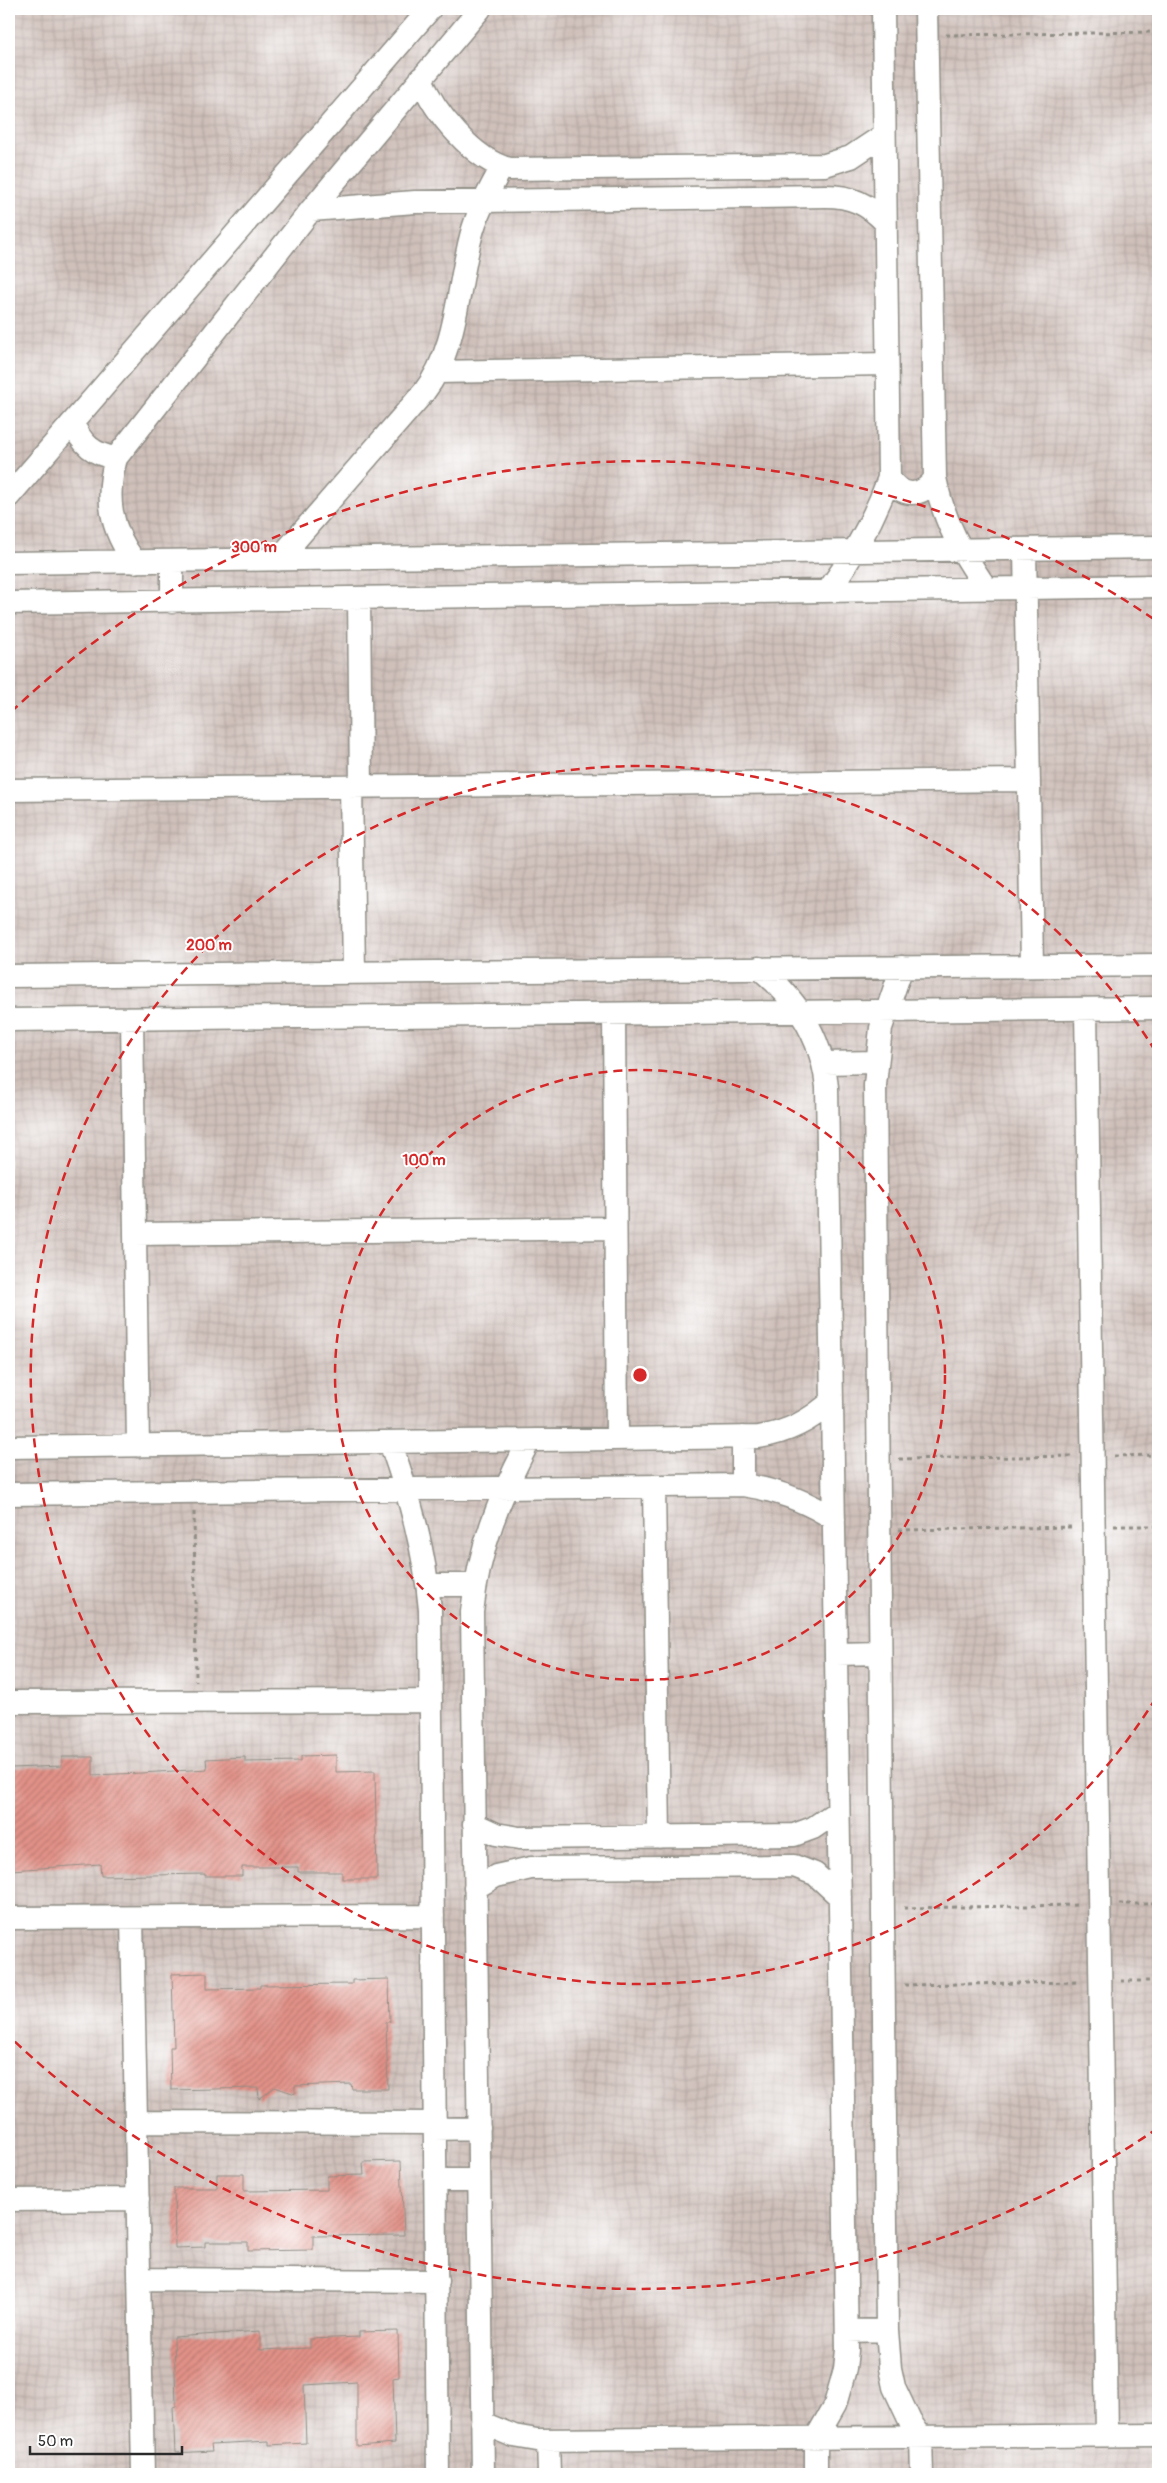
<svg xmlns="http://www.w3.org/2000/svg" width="1167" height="2483" font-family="Pangolin,sans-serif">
  <defs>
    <pattern id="industrial-grid" width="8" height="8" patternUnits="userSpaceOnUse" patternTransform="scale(1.25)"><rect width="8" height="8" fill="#cfc0ba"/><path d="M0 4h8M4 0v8" fill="none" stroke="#b2a5a0"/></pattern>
    <pattern id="building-hatch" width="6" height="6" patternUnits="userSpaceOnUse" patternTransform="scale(1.25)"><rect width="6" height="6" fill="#e29288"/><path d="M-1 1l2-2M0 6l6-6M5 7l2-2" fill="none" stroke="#b7776f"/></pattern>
  </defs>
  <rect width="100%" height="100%" fill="#fff"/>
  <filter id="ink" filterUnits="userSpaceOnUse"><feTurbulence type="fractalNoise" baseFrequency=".02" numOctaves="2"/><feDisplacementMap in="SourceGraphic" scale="10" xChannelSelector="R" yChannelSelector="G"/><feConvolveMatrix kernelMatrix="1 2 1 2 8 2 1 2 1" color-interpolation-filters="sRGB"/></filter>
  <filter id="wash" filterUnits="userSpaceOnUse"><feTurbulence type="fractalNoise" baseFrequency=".0096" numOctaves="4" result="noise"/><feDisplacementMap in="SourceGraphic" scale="20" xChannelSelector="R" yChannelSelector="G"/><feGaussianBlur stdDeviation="1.12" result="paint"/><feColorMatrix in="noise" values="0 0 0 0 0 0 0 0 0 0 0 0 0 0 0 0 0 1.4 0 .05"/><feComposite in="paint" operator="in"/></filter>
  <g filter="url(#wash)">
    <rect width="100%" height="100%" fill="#f5f2e2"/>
    <!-- industrial -->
    <path fill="url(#industrial-grid)" d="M9,9H1158V2474H9Z"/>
    <g id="blocks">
      <!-- building -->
      <path fill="url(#building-hatch)" d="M336,1755V1772L375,1771L377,1879H342V1872H298V1867H242V1876H205V1874L101,1876L100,1864L11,1870V1768L62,1766V1757H93V1775L141,1773L207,1769L206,1759L245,1757V1762L301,1761V1756Z
        M207,1973V1989L260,1988V1985L352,1984V1980L389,1979L390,2022H386L388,2089H352L351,2084L295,2086V2094L275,2087L259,2099L258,2088L171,2090L170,2047H174L172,1974Z
        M401,2161L404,2235L313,2236V2250L248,2251V2242H205V2247L175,2248L174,2188H217V2174H244V2191L327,2190V2176L364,2175L363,2162Z
        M260,2331V2350L310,2348V2339L359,2337V2332L398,2331L399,2377L393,2378L395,2443L357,2446V2382L304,2385L306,2443L269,2445V2441L211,2444L212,2451L175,2453L173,2407L176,2406L174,2337Z"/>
    </g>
  </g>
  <g filter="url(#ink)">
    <use href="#blocks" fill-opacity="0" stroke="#908e86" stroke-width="1"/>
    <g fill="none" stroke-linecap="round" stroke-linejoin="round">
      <defs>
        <path id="minor" d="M926,9L935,478C944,523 961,551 986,588
          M421,78C433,111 474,161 510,169L825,165L851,157L884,135
          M311,210L415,202L826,196C851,196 868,204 885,222
          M438,372L887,364
          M73,423C81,444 94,455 116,458
          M889,478C902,498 922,498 935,478
          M9,496L430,9
          M1025,549L1032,966
          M278,560L424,392C459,347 457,283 473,229C480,207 491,187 502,167
          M172,561V602
          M135,562C110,529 105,497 116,458L311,210L480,9
          M9,563L1158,547
          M828,591C854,555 874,520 889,478L883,9
          M359,598L361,787
          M9,603L1158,586
          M351,787L354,971
          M9,790L1029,780
          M902,967L881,1028L875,1085L887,2330L890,2368L894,2387L910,2421L921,2437L922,2474
          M759,968C797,999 822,1038 827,1087L847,2350L845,2369L835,2405L816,2438V2474
          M9,976L1158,965
          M1086,1009L1107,2435
          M614,1014L617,1439
          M132,1019L138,1446
          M9,1020L1158,1008
          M824,1063L876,1062
          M135,1234L615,1228
          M743,1437V1485
          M390,1442C410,1498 425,1551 430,1610L438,2474
          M9,1447L759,1437C788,1432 810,1421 832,1401
          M654,1486L659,1837
          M9,1494L743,1485C777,1490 805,1500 834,1519
          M428,1585H475
          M836,1654L880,1653
          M9,1702L431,1701
          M474,1824L496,1834L519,1838L794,1835L813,1828L838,1811
          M475,1888L496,1876L531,1868L794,1866L815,1874L840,1897
          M9,1918L433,1916
          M132,1918L143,2474
          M137,2122L435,2123
          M435,2129L479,2128
          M436,2180H479
          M9,2200L138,2199
          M139,2279L437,2281
          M847,2331L887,2330
          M482,2423L514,2436L537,2440L1158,2435
          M548,2440L549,2474
          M483,2474L472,1612C479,1547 499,1498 529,1441"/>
      </defs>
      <!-- minor casing -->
      <use href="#minor" stroke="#908e86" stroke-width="25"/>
      <!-- path -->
      <path stroke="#908e86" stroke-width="3" stroke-dasharray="4 4" stroke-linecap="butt" d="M946,35L1158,32
        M1114,1456L1158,1455
        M899,1459L1073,1456
        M194,1512L196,1681
        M1114,1526H1158
        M899,1530L1073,1527
        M1119,1904H1158
        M904,1908L1080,1905
        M1121,1981H1158
        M904,1985L1080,1982"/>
      <!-- minor -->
      <use href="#minor" stroke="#fff" stroke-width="22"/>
    </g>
  </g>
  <!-- distance rings -->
  <g fill="none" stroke="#d62828" stroke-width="2.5" stroke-dasharray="9 6">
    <circle cx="640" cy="1375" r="305"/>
    <path d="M1156 1698A609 609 0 1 1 1156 1052"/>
    <path d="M1158 2128A914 914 0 0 1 11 2038M11 712A914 914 0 0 1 1158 622"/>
  </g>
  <circle cx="640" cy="1375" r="8" fill="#d62828" stroke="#fff" stroke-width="2.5"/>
  <g font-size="15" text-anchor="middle" font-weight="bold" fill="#d62828" stroke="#fff" stroke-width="4" stroke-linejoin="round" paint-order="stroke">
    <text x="254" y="552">300 m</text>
    <text x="209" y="950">200 m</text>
    <text x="424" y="1165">100 m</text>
  </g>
  <!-- margin -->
  <rect width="1167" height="2483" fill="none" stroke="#fff" stroke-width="30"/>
  <!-- scale -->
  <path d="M30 2446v8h152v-8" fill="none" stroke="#2b2b2b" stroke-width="2.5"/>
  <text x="38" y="2446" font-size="15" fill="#2b2b2b" stroke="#ffffff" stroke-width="4" paint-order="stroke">50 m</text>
</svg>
